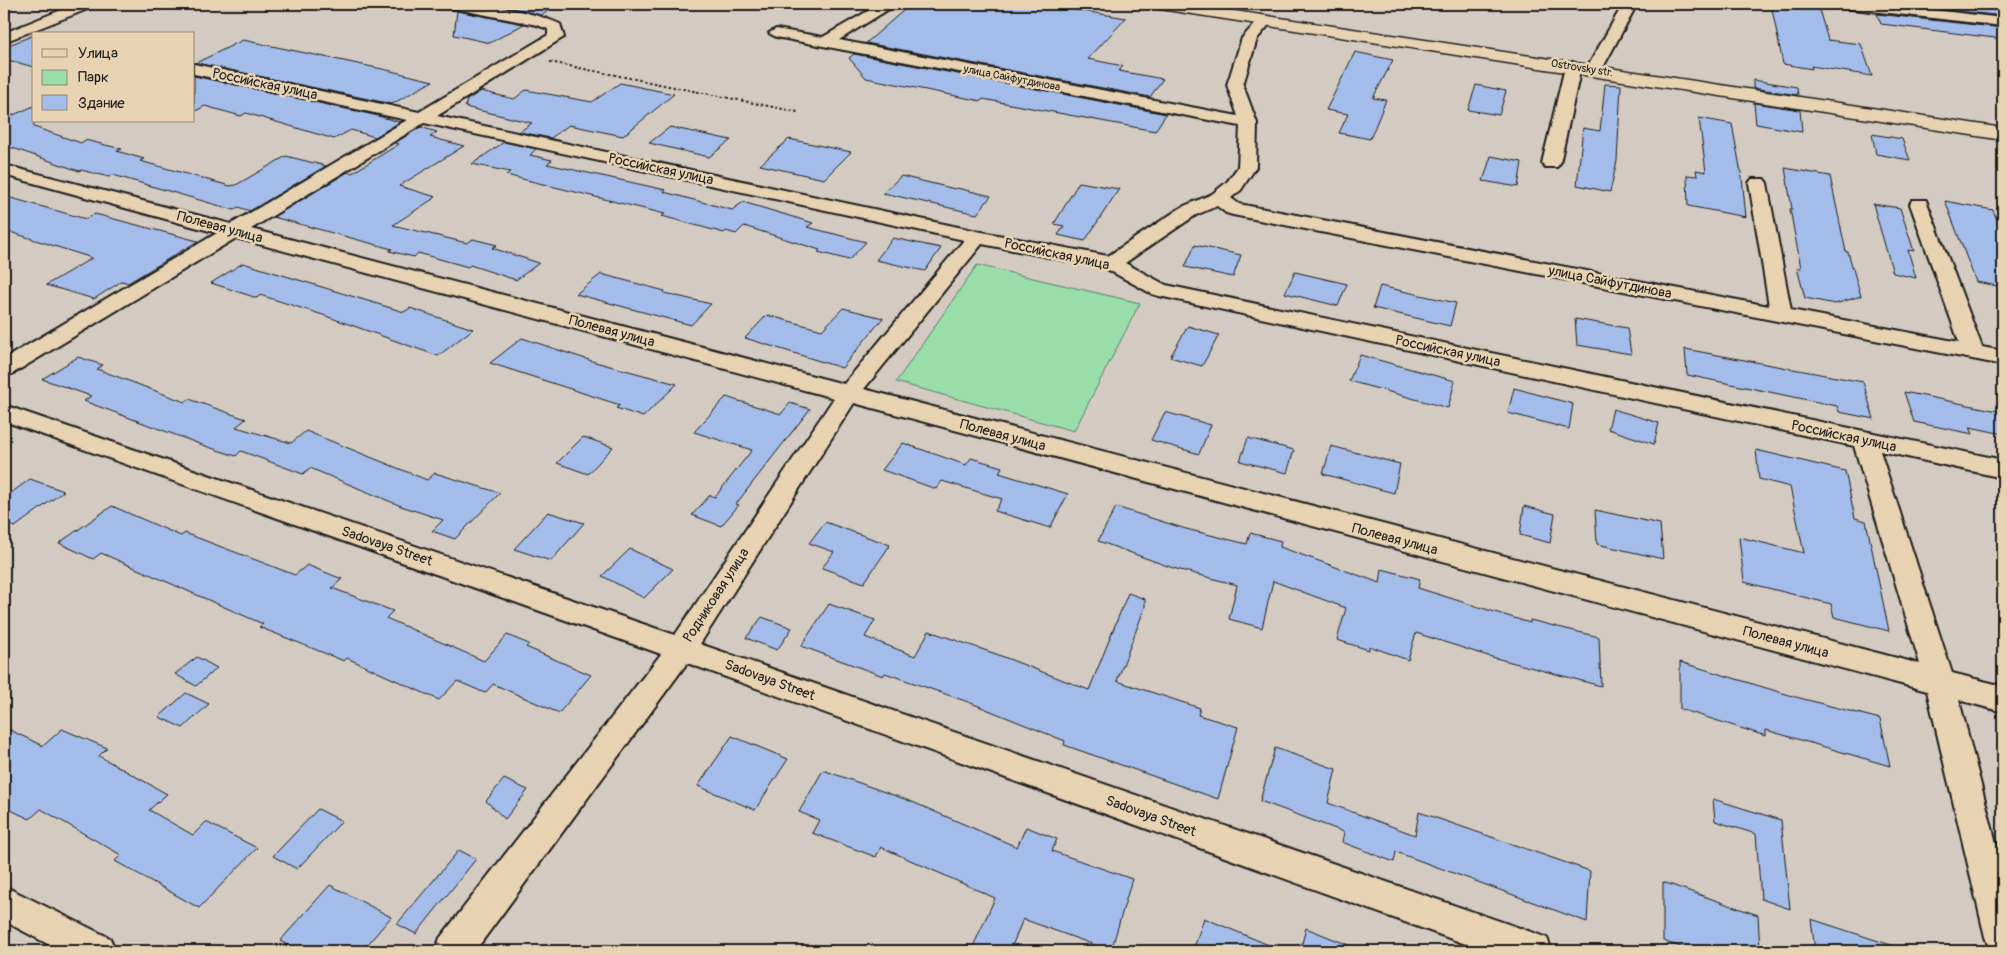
<svg xmlns="http://www.w3.org/2000/svg" width="2007" height="955" font-family="Pangolin,sans-serif">
  <rect width="100%" height="100%" fill="#d3cbc2"/>
  <filter id="ink" filterUnits="userSpaceOnUse"><feTurbulence type="fractalNoise" baseFrequency=".02" numOctaves="2"/><feDisplacementMap in="SourceGraphic" scale="10" xChannelSelector="R" yChannelSelector="G"/><feConvolveMatrix kernelMatrix="1 2 1 2 8 2 1 2 1" color-interpolation-filters="sRGB"/></filter>
  <g filter="url(#ink)">
    <!-- green -->
    <path fill="#98ddaa" stroke="#5a7c63" d="M977,265L1140,303L1074,431L896,382Z"/>
    <!-- building -->
    <path fill="#a3bce9" stroke="#1c1c1c" d="M486,4H562L541,15Z
      M911,4H1041L1126,18L1088,59L1123,66L1119,71L1163,79L1150,97L866,43Z
      M1771,4L1818,6L1828,40L1861,44L1872,76L1811,66L1812,69L1783,64Z
      M1894,4H1972L1999,7L2003,16Z
      M457,11L524,24L490,43L454,35Z
      M1877,14L2003,28V39L1881,24Z
      M34,35V67L4,59V47Z
      M243,40L387,70L433,81L392,104L196,63Z
      M1355,52L1393,60L1373,98L1386,100L1370,139L1339,133L1348,114L1326,110Z
      M854,54L1166,114L1155,131L983,99L981,101L866,78L849,58Z
      M194,76L374,115L400,122L375,137L351,130L334,139L246,113L241,116L205,106L194,112Z
      M1753,80L1797,87L1798,95L1753,88Z
      M620,83L674,94L623,136L569,125L551,138L519,132L532,123L465,107L467,100L481,91L514,99L526,90L592,102Z
      M1605,84L1621,85L1617,161L1610,192L1577,185L1583,128L1600,131Z
      M1476,85L1506,91L1499,115L1468,110Z
      M1754,103L1800,110L1802,132L1756,124Z
      M34,106V127L81,143L85,140L122,149L117,151L144,159L140,161L230,186L236,185L286,156L326,166L250,211L238,207L234,210L113,175L109,177L81,170L79,171L4,145V119Z
      M1699,118L1732,124L1742,178L1746,217L1688,206L1687,175L1697,176L1696,170L1706,172Z
      M420,127L437,132L430,137L464,146L399,186L436,197L393,225L467,243L473,239L497,245L492,248L539,263L516,280L470,265L468,267L418,253L414,257L389,251L392,249L273,217L348,172L352,173L399,144L395,143Z
      M670,127L698,133L731,140L709,157L649,143Z
      M1872,134L1902,139L1910,160L1876,154Z
      M789,139L851,152L824,179L760,165Z
      M504,142L536,149L530,155L552,160L547,164L666,190L664,192L732,210L743,202L813,223L807,227L866,242L849,260L818,252L820,250L744,226L736,234L726,231L724,233L662,216L665,214L506,175L510,172L472,164Z
      M1491,156L1522,162L1518,187L1483,181Z
      M1785,168L1830,176L1846,252H1848L1861,296L1835,304L1805,298L1797,268H1801L1790,209H1792Z
      M901,176L955,189L957,188L991,196L977,214L883,193Z
      M1079,182L1119,189L1085,241L1058,235L1064,226L1054,224Z
      M4,196L86,219L95,214L198,241L128,283L122,281L94,299L46,285L92,258L4,230Z
      M1945,201L1993,210L2003,234V287L1976,282Z
      M1873,204L1900,208L1914,251L1908,250L1916,278L1893,273Z
      M893,238L941,248L925,271L876,260Z
      M1195,245L1241,255L1233,277L1185,267Z
      M243,263L404,312L410,308L473,329L438,356L323,315L260,295L257,298L211,283Z
      M1295,272L1347,284L1338,306L1285,293Z
      M601,274L665,291L664,293L711,304L691,325L576,294Z
      M1380,286L1456,303L1450,326L1373,308Z
      M843,308L883,318L842,368L745,338L767,315L822,330Z
      M1575,319L1627,328L1631,354L1577,345Z
      M1188,326L1219,335L1202,366L1170,357Z
      M522,338L595,362L677,384L643,417L616,408L620,405L490,363Z
      M1685,349L1863,382L1874,419L1839,412L1837,406L1687,375Z
      M1360,355L1455,381L1448,408L1349,381Z
      M78,357L103,365L97,369L185,402L189,399L246,419L236,427L291,443L306,431L427,480L435,473L500,493L455,539L432,531L443,520L401,506L310,468L303,474L241,451L236,456L205,446L84,401L91,396L42,379Z
      M1514,388L1573,404L1569,429L1508,413Z
      M1904,392L2003,412V434L1970,427L1973,434L1914,422Z
      M726,397L781,414L790,403L810,409L736,504L739,505L721,526L692,515L710,495L715,497L752,450L694,432Z
      M1613,409L1659,423L1654,444L1608,429Z
      M1165,412L1211,425L1199,454L1151,440Z
      M583,437L613,447L588,474L557,463Z
      M1248,438L1294,450L1287,473L1240,461Z
      M903,443L966,465L971,458L1002,467L999,473L1068,494L1050,528L995,511L1002,499L942,481L936,489L882,470Z
      M1331,446L1400,464L1394,493L1323,474Z
      M1756,450L1845,471L1855,518L1866,521L1889,631L1834,617L1831,604L1744,582L1739,537L1804,553L1790,487L1759,479Z
      M30,479L64,491L15,527L4,523V498Z
      M112,506L181,536L185,533L295,575L307,565L342,579L332,588L393,611L386,618L484,661L507,635L529,644L526,647L591,675L559,713L493,684L485,693L457,681L439,700L347,658L344,661L259,627L263,624L101,553L93,559L59,543Z
      M1524,506L1555,514L1550,543L1520,535Z
      M1116,507L1186,529L1247,544L1250,533L1281,541L1280,547L1380,583L1382,569L1420,579L1418,588L1530,623V620L1599,637L1601,686L1488,656L1416,633L1408,660L1369,646V650L1337,640L1346,608L1273,581L1262,628L1229,619L1237,585L1173,568L1098,541Z
      M1595,510L1660,524L1663,559L1597,544Z
      M548,512L584,523L551,561L514,549Z
      M825,522L890,545L864,583L822,568L834,552L809,543Z
      M630,549L673,569L644,598L602,576Z
      M1128,593L1145,599V607L1117,681L1200,708L1198,715L1238,727L1218,799L1064,745L1065,741L971,703L885,673L883,676L801,646L829,604L875,620L865,637L915,656L929,631L996,654L1089,690Z
      M762,617L792,628L777,650L746,638Z
      M197,657L217,668L196,686L175,674Z
      M1680,662L1796,697L1880,719L1890,766L1766,730V736L1680,709Z
      M186,693L209,704L183,728L159,717Z
      M4,727L43,746L62,729L107,748L99,756L167,794L149,810L193,835L206,822L257,848L199,908L115,861L121,855L41,809L30,819L4,807Z
      M732,736L788,759L755,810L698,786Z
      M1275,748L1336,769L1328,803L1415,835L1419,812L1590,871L1587,922L1396,852L1394,862L1342,842L1344,832L1260,801Z
      M823,770L910,801L1017,847L1026,827L1057,839L1052,851L1132,879L1111,951L1023,919L1010,951H971L995,898L881,847L876,857L812,833L819,820L799,812Z
      M504,779L528,790L505,819L486,801Z
      M1713,799L1781,820L1790,909L1761,899L1756,834L1715,821Z
      M318,809L342,821L297,869L273,856Z
      M459,850L476,859L416,934L397,924Z
      M1663,882L1758,915L1760,951H1693L1663,941Z
      M330,885L391,917L362,951H298L280,941Z
      M1204,918L1283,951H1193Z
      M1811,919L1897,947L1896,951H1815Z
      M1306,928L1361,950V951H1300Z"/>
    <g fill="none" stroke-linecap="round" stroke-linejoin="round">
      <defs>
        <path id="minor" d="M76,4H95L93,7L4,42V33Z
          M444,4C479,2 528,10 560,24L564,37L437,116L977,231L1108,256L1182,207L1212,194L1227,182L1238,167L1240,126L776,37L769,33L776,29L823,37L880,4H897L839,40L1238,116L1227,85L1242,38L1261,17H1271L1273,20L1257,39L1243,85L1257,123L1256,167L1241,190L1231,198L1239,204L1769,306L1749,183L1752,179H1764L1767,183L1791,310L1959,342L1910,204L1912,200H1926L1982,347L2003,351V365L1233,215L1226,213L1217,206L1196,215L1125,263L1166,285L2003,460V478L1880,451L1952,673L2003,686V712L1959,700L2003,870V951L1990,950L1985,937L1927,691L854,403L700,644L1534,933L1547,938L1552,951H1485L687,663L475,951H435L440,938L661,654L4,421V405L675,635L834,398L236,238L12,374L4,376V359L217,233L4,175V165L231,224L407,120L194,74V64L419,112L548,35V29L537,25L451,8ZM424,123L964,240L844,384L251,229ZM982,244L1105,268L1152,294L1159,296L1854,446L1920,664L864,389Z
          M1623,4H1637L1600,73H1588L1586,70Z
          M1837,4H1880L2003,18V26L1844,8Z
          M1573,62L1581,67L1560,163L1557,167H1545L1542,163L1565,67Z
          M4,886L110,938L115,951H61L4,921Z"/>
        <path id="major" d="M1152,4H1189L2003,128V140L1160,9Z"/>
      </defs>
      <!-- minor casing -->
      <use href="#minor" stroke="#1c1c1c" stroke-width="4"/>
      <!-- major casing -->
      <use href="#major" stroke="#1c1c1c" stroke-width="3"/>
      <!-- path -->
      <path stroke="#1c1c1c" stroke-width="2" stroke-dasharray="2.5 2.5" stroke-linecap="butt" d="M550,62L798,112"/>
      <!-- minor -->
      <use href="#minor" fill="#e7d2b1" fill-rule="evenodd"/>
      <!-- major -->
      <use href="#major" fill="#e7d2b1" fill-rule="evenodd"/>
    </g>
  </g>
  <g text-anchor="middle" dominant-baseline="central" stroke-width="5" stroke-linejoin="round" paint-order="stroke">
    <!-- far-street labels -->
    <g font-size="11" fill="#1c1c1c" stroke="#e7d2b1">
      <text transform="translate(1582 68) rotate(9)">Ostrovsky str.</text>
      <text transform="translate(1012 78) rotate(11)">улица Сайфутдинова</text>
    </g>
    <!-- street labels -->
    <g font-size="14" fill="#1c1c1c" stroke="#e7d2b1">
      <text transform="translate(265 84) rotate(12)">Российская улица</text>
      <text transform="translate(661 169) rotate(12)">Российская улица</text>
      <text transform="translate(220 227) rotate(15)">Полевая улица</text>
      <text transform="translate(1057 254) rotate(12)">Российская улица</text>
      <text transform="translate(1610 282) rotate(11)">улица Сайфутдинова</text>
      <text transform="translate(612 331) rotate(15)">Полевая улица</text>
      <text transform="translate(1448 351) rotate(12)">Российская улица</text>
      <text transform="translate(1003 435) rotate(15)">Полевая улица</text>
      <text transform="translate(1844 436) rotate(12)">Российская улица</text>
      <text transform="translate(1395 539) rotate(15)">Полевая улица</text>
      <text transform="translate(387 546) rotate(19)">Sadovaya Street</text>
      <text transform="translate(716 595) rotate(-57)">Родниковая улица</text>
      <text transform="translate(1786 642) rotate(15)">Полевая улица</text>
      <text transform="translate(770 680) rotate(20)">Sadovaya Street</text>
      <text transform="translate(1151 816) rotate(20)">Sadovaya Street</text>
    </g>
  </g>
  <!-- margin -->
  <rect width="2007" height="955" fill="none" stroke="#e7d2b1" stroke-width="20"/>
  <rect x="10" y="10" width="1987" height="935" fill="none" stroke="#1c1c1c" stroke-width="2" filter="url(#ink)"/>
  <!-- legend -->
  <rect x="32" y="32" width="162" height="90" fill="#e7d2b1" stroke="#968975"/>
  <rect x="42" y="49" width="25" height="8" fill="#e7d2b1" stroke="#968975"/>
  <text x="78" y="58" font-size="15" fill="#1c1c1c">Улица</text>
  <rect x="42" y="70" width="25" height="15" fill="#98ddaa" stroke="#968975"/>
  <text x="78" y="82" font-size="15" fill="#1c1c1c">Парк</text>
  <rect x="42" y="95" width="25" height="15" fill="#a3bce9" stroke="#968975"/>
  <text x="78" y="108" font-size="15" fill="#1c1c1c">Здание</text>
</svg>
